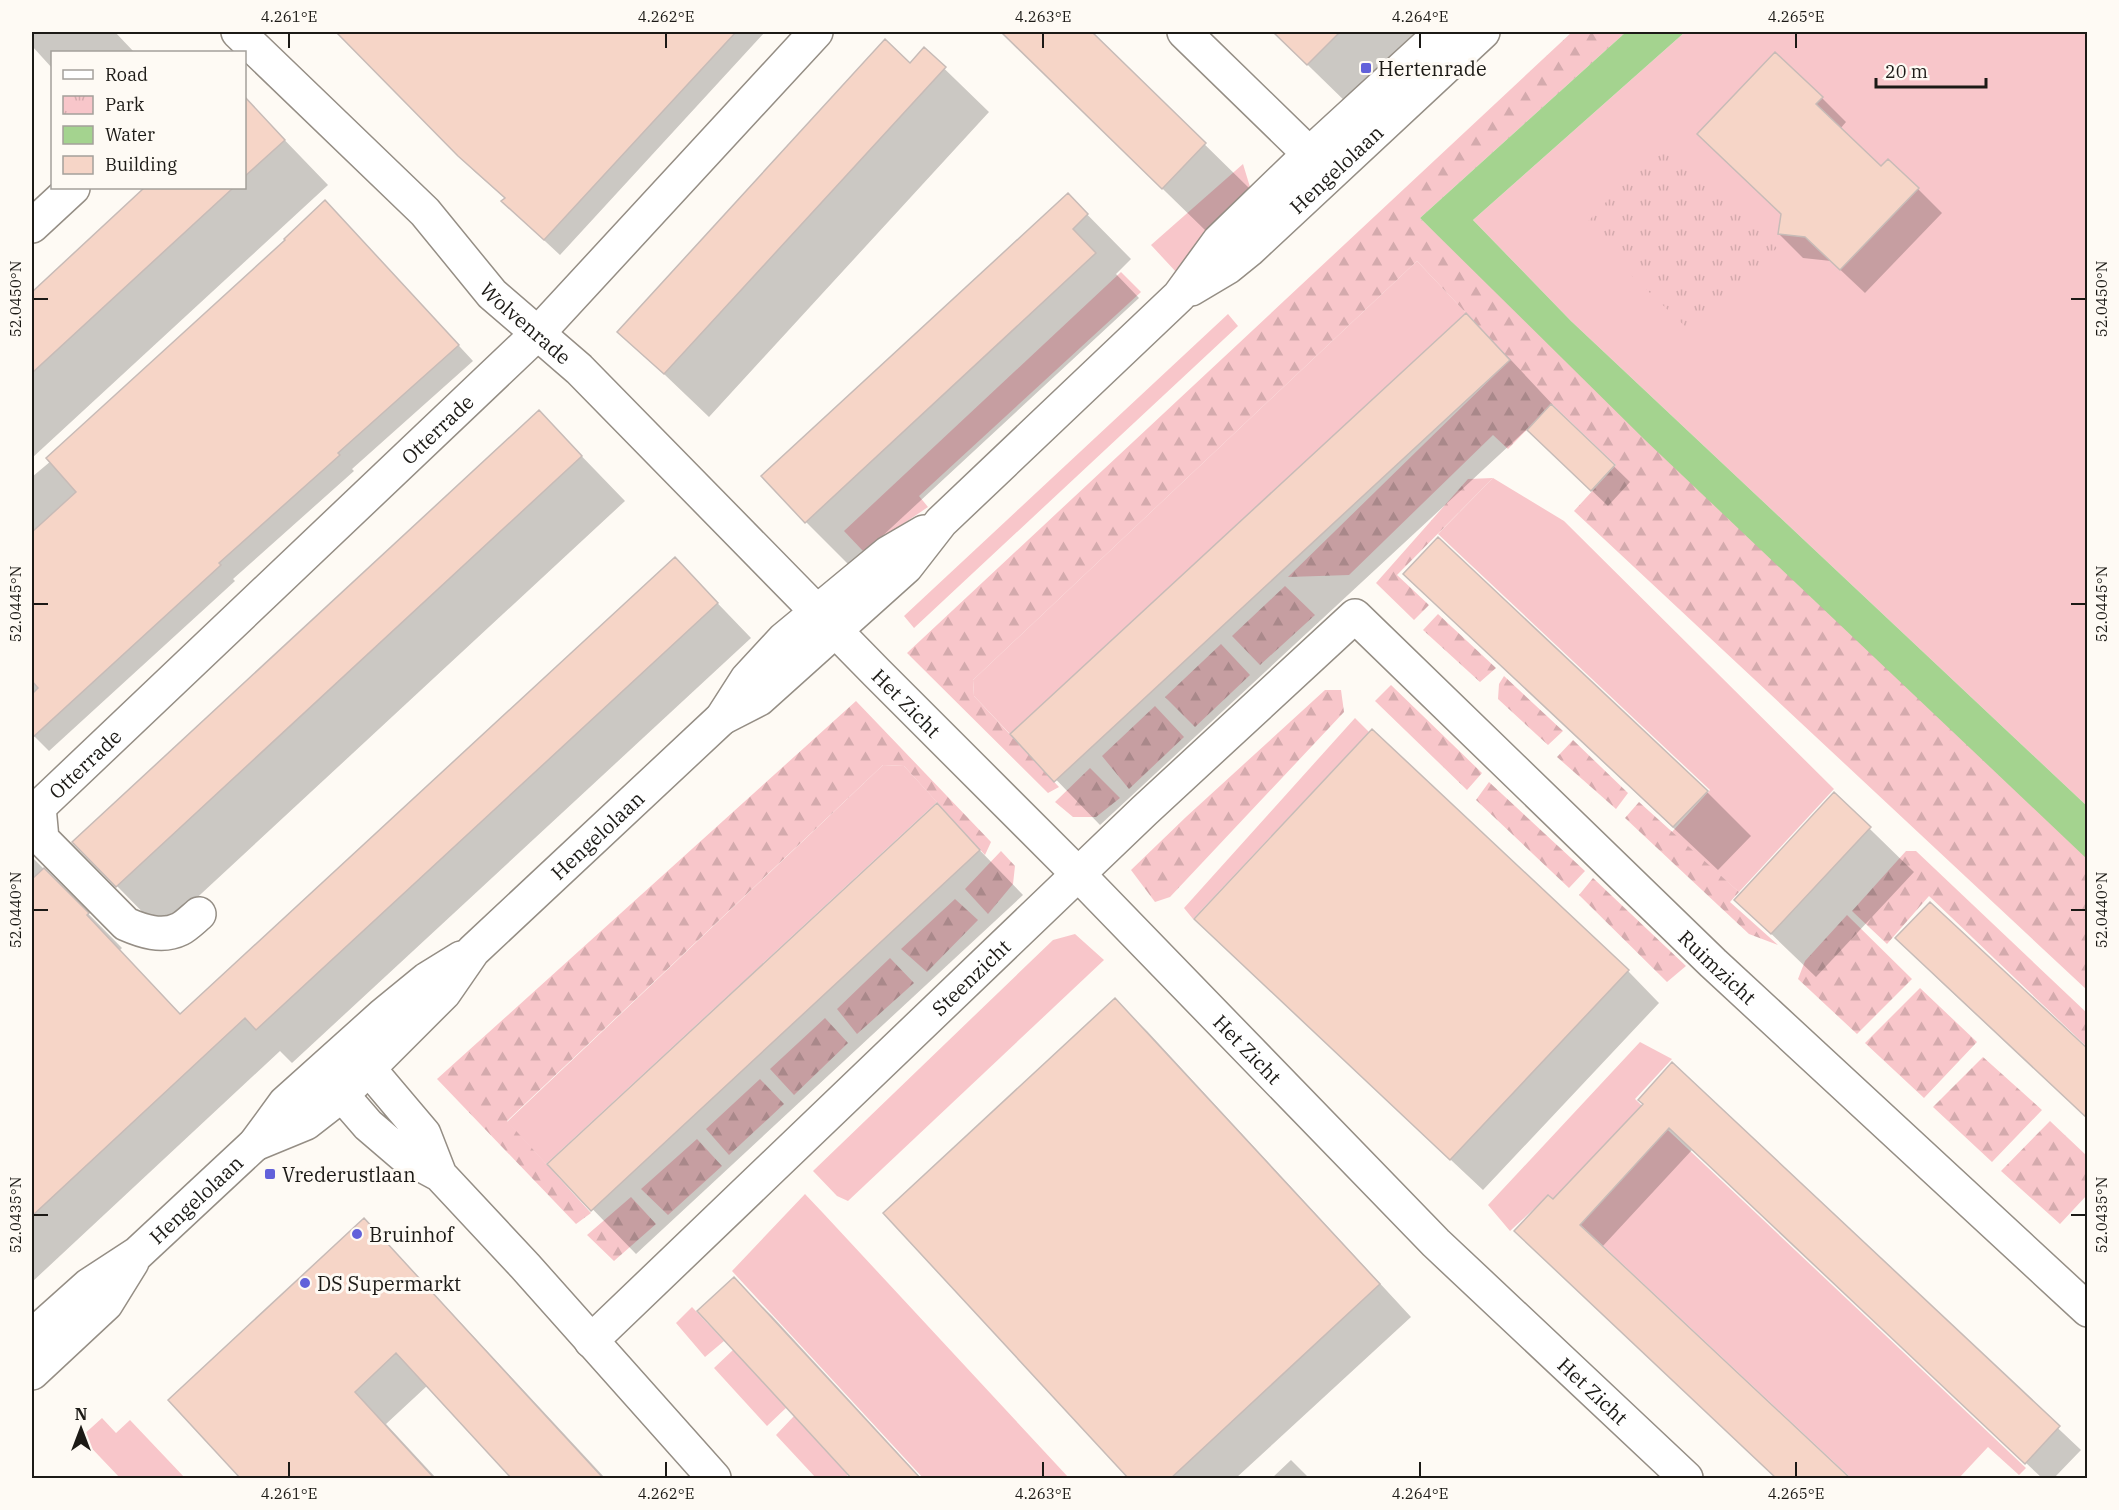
<svg xmlns="http://www.w3.org/2000/svg" width="2119" height="1510" font-family="'IBM Plex Serif',serif">
  <defs>
    <pattern id="forest-firs" width="22" height="20" patternUnits="userSpaceOnUse" patternTransform="scale(1.5)"><rect width="22" height="20" fill="#f8c6ca"/><path d="M5 1l3.5 6h-7zM16 11l3.5 6h-7z" fill="#d4aaad"/></pattern>
    <pattern id="park-tufts" width="24" height="20" patternUnits="userSpaceOnUse" patternTransform="scale(1.5)"><rect width="24" height="20" fill="#f8c6ca"/><path d="M3 7l-1-3M5 7V3M7 7l1-3M15 17l-1-3M17 17v-4M19 17l1-3" fill="none" stroke="#d4aaad"/></pattern>
  </defs>
  <rect width="100%" height="100%" fill="#fefaf4"/>
  <!-- grass -->
  <path fill="#f8c6ca" d="M1685,32H2087V806L1571,321L1473,220Z
    M1243,164L1250,187L1177,273L1151,245Z
    M1417,261L1466,313L1010,734L974,696L973,680Z
    M1121,272L1141,292L919,496L928,507L863,551L844,531Z
    M1228,314L1238,326L914,628L904,616Z
    M1493,478L1564,521L1834,789L1739,892L1671,833L1710,790L1438,534Z
    M1355,718L1369,732L1193,919L1184,908Z
    M883,765L904,766L937,802L546,1164L507,1122Z
    M1075,934L1104,960L848,1201L837,1196L813,1171L1053,940Z
    M1640,1042L1672,1059L1635,1099L2026,1468L2019,1475L1988,1447L1959,1478H1851L1549,1195L1510,1231L1488,1205Z
    M805,1194L823,1213L1069,1478H923L732,1271Z
    M692,1307L724,1341L705,1357L676,1323Z
    M733,1350L787,1407L767,1426L714,1368Z
    M794,1416L848,1475L844,1478H816L776,1435Z
    M102,1418L116,1433L130,1420L185,1478H120L81,1437Z"/>
  <!-- forest -->
  <path fill="url(#forest-firs)" d="M1572,32H1626L1420,218L2087,858V990L1574,511L1616,465L1552,404L1508,449L1493,435L1349,575L1288,577L1510,360L1417,261L973,680L974,696L1059,787L1048,793L907,653Z
    M1493,478L1397,575L1429,605L1414,620L1376,583L1468,479Z
    M1285,586L1315,615L1260,665L1232,636Z
    M1438,614L1496,668L1480,682L1423,630Z
    M1221,644L1250,675L1195,727L1165,697Z
    M1504,676L1563,731L1548,745L1498,699L1499,684Z
    M1391,685L1482,773L1467,790L1375,701Z
    M1325,690H1341L1344,712L1170,897L1155,902L1131,870L1186,817Z
    M856,701L991,842L985,855L904,766L883,765L507,1121L591,1213L576,1224L437,1079Z
    M1155,706L1184,737L1129,789L1102,756Z
    M1573,740L1628,793L1616,809L1557,757Z
    M1090,768L1120,798L1096,817H1073L1055,802Z
    M1489,782L1585,871L1569,888L1476,800Z
    M1639,802L1739,892L1730,902L1778,945L1749,934L1625,818Z
    M1001,851L1015,866L1013,884L988,914L965,889Z
    M1906,851H1916L2087,1013V1047L1929,896L1887,944L1852,911Z
    M1593,878L1686,966L1667,982L1579,895Z
    M955,899L978,920L927,972L901,949Z
    M1847,915L1912,979L1857,1034L1798,979L1805,961Z
    M890,958L914,983L857,1034L837,1009Z
    M1920,988L1977,1042L1924,1098L1865,1043Z
    M825,1018L848,1043L794,1095L770,1069Z
    M1983,1057L2042,1110L1992,1162L1933,1107Z
    M760,1079L784,1104L729,1155L706,1129Z
    M2050,1121L2087,1156V1195L2060,1224L2001,1171Z
    M697,1139L722,1166L668,1215L641,1189Z
    M631,1197L656,1224L614,1261L587,1235Z"/>
  <!-- park -->
  <path fill="url(#park-tufts)" d="M1664,139L1777,248L1693,334L1582,228Z"/>
  <!-- water -->
  <path fill="#a4d38f" d="M1626,32H1685L1473,220L1571,321L2087,806V859L1644,439L1420,218Z"/>
  <!-- shadow -->
  <path fill="#0003" d="M32,32H115L134,52H52V68L32,46Z
    M338,32H765L560,255L519,217L506,199L475,172Z
    M1002,32H1090L1249,188L1207,232Z
    M1274,32H1427L1352,108Z
    M924,49L989,112L709,417L619,331L910,65Z
    M244,98L328,185L32,458V294L147,188H244Z
    M1822,98L1846,122L1840,129L1881,168L1918,189L1942,213L1865,293L1831,261L1803,258L1779,234L1782,215L1723,158Z
    M1068,195L1131,259L1116,274L1139,298L850,566L806,522Z
    M340,217L473,361L352,469L354,471L233,579L235,581L49,751L32,734V477Z
    M1466,315L1510,359L1553,405L1552,406L1630,482L1608,506L1527,429L1100,825L1012,734Z
    M539,412L625,501L161,931L74,842Z
    M1438,540L1707,792L1751,836L1718,870L1450,618L1405,574Z
    M675,559L751,638L292,1063L280,1051L32,1282V857L122,948L120,950L181,1015Z
    M1834,794L1914,872L1816,977L1736,900Z
    M936,805L1023,895L636,1254L549,1164Z
    M1897,938L2088,1052V1119L1941,982Z
    M1228,951L1628,971L1659,1003L1483,1190Z
    M1115,1000L1147,1031L1411,1317L1236,1478H1131Z
    M1672,1064L2081,1450L2054,1478H2042L1692,1150L1602,1247L1553,1201L1645,1105Z
    M364,1220L395,1252L605,1478H514L428,1385L386,1424L436,1478H243Z
    M734,1279L772,1316L921,1478H854Z
    M1291,1460L1309,1478H1272Z"/>
  <!-- building -->
  <path fill="#f6d5c7" stroke="#c7bbb7" stroke-width="1.5" d="M336,32H736L544,240L501,201L505,198L458,156Z
    M1001,32H1092L1206,143L1162,189Z
    M1273,32H1340L1307,65Z
    M885,39L910,63L924,47L946,67L664,374L617,332Z
    M1775,52L1823,97L1816,104L1881,166L1888,159L1919,188L1840,270L1805,237L1778,234L1781,214L1697,134Z
    M244,96L285,140L244,177Z
    M144,188H233L32,373V292Z
    M1068,193L1088,214L1073,229L1096,253L805,523L761,476Z
    M325,200L459,345L338,453L340,455L219,563L221,565L32,738V694L38,688L32,681V532L76,492L46,458L285,240L284,239Z
    M1466,313L1510,360L1054,782L1010,734Z
    M1551,404L1615,465L1591,491L1527,430Z
    M539,410L582,456L116,887L72,842Z
    M1438,537L1708,791L1673,827L1403,574Z
    M675,557L718,603L256,1030L245,1018L32,1216V879L44,868L89,913L87,915L180,1014Z
    M1372,729L1629,970L1450,1160L1194,919Z
    M1834,792L1871,827L1771,934L1734,900Z
    M937,803L980,850L591,1211L547,1164Z
    M1930,902L2088,1049V1119L1895,938Z
    M1115,998L1380,1284L1170,1479H1129L883,1213Z
    M1672,1062L2060,1426L2025,1464L1669,1128L1580,1225L1851,1479H1777L1514,1231L1548,1195L1553,1199L1643,1104L1638,1100Z
    M364,1218L464,1327L604,1479H512L396,1353L355,1392L435,1479H241L168,1400Z
    M734,1277L797,1345L921,1479H852L760,1379L697,1311Z"/>
  <g fill="none" stroke-linecap="round" stroke-linejoin="round">
    <defs>
      <g id="minor">
        <path id="s1" d="M238,32L425,212L492,294L579,369L877,673L1078,874L1436,1243L1686,1478"/>
        <path d="M1184,32L1329,173"/>
        <path d="M32,226L73,188"/>
        <path id="s2" d="M39,807L538,333L816,32"/>
        <path d="M39,807L42,839L126,924C142,931 162,938 180,929C186,926 193,919 199,914"/>
        <path d="M440,1175L424,1134L369,1069L337,1057L342,1095L368,1125L403,1155L440,1175L525,1266L714,1478"/>
        <path id="s3" d="M591,1341L1144,811L1355,616L1713,963L2088,1310"/>
      </g>
      <g id="tertiary">
        <path id="s4" d="M1191,289L1228,267L1249,250L1483,32"/>
        <path d="M722,718L759,699L906,567L941,522L1179,296L1219,241L1308,155L1442,32"/>
        <path id="s5" d="M255,1144L306,1123L342,1095L444,993L473,951L722,718L747,679L784,639L888,553L924,532"/>
        <path id="s6" d="M32,1336L89,1285L138,1253L255,1144L285,1103L383,1015L427,979L461,958"/>
        <path d="M32,1373L106,1304L132,1262"/>
      </g>
    </defs>
    <!-- minor casing -->
    <use href="#minor" stroke="#958e85" stroke-width="36"/>
    <!-- tertiary casing -->
    <use href="#tertiary" stroke="#958e85" stroke-width="36"/>
    <!-- minor -->
    <use href="#minor" stroke="#fff" stroke-width="33"/>
    <!-- tertiary -->
    <use href="#tertiary" stroke="#fff" stroke-width="33"/>
  </g>
  <!-- ticks -->
  <path fill="none" stroke="#1c1a16" stroke-width="2" d="M289,33V48M666,33V48M1043,33V48M1420,33V48M1796,33V48M33,299H48M2071,299H2086M33,604H48M2071,604H2086M33,910H48M2071,910H2086M33,1215H48M2071,1215H2086M289,1462V1477M666,1462V1477M1043,1462V1477M1420,1462V1477M1796,1462V1477"/>
  <!-- markers -->
  <g fill="#6261da" stroke="#fefaf4" stroke-width="2">
    <rect x="1360" y="62" width="12" height="12" rx="3"/>
    <rect x="264" y="1168" width="12" height="12" rx="3"/>
    <circle cx="357" cy="1234" r="6"/>
    <circle cx="305" cy="1283" r="6"/>
  </g>
  <g text-anchor="middle" dominant-baseline="central" stroke-width="6" stroke-linejoin="round" paint-order="stroke">
    <!-- poi labels -->
    <g font-size="20" fill="#1c1a16" stroke="#fefaf4" text-anchor="start">
      <text x="1378" y="68">Hertenrade</text>
      <text x="282" y="1174">Vrederustlaan</text>
      <text x="369" y="1234">Bruinhof</text>
      <text x="317" y="1283">DS Supermarkt</text>
    </g>
    <!-- street labels -->
    <g font-size="20" fill="#1c1a16" stroke="#fefaf4">
      <text stroke="none"><textPath href="#s4" startOffset="189">Hengelolaan</textPath></text>
      <text stroke="none"><textPath href="#s1" startOffset="410">Wolvenrade</textPath></text>
      <text stroke="none"><textPath href="#s2" startOffset="549">Otterrade</textPath></text>
      <text stroke="none"><textPath href="#s1" startOffset="948">Het Zicht</textPath></text>
      <text stroke="none"><textPath href="#s2" startOffset="63">Otterrade</textPath></text>
      <text stroke="none"><textPath href="#s5" startOffset="466">Hengelolaan</textPath></text>
      <text stroke="none"><textPath href="#s3" startOffset="1558">Ruimzicht</textPath></text>
      <text stroke="none"><textPath href="#s3" startOffset="526">Steenzicht</textPath></text>
      <text stroke="none"><textPath href="#s1" startOffset="1434">Het Zicht</textPath></text>
      <text stroke="none"><textPath href="#s6" startOffset="214">Hengelolaan</textPath></text>
      <text stroke="none"><textPath href="#s1" startOffset="1920">Het Zicht</textPath></text>
    </g>
  </g>
  <!-- border -->
  <rect width="2119" height="1510" fill="none" stroke="#fefaf4" stroke-width="66"/>
  <!-- legend -->
  <rect x="51" y="51" width="195" height="138" fill="#fefaf4" stroke="#a4a09b" stroke-width="1.5"/>
  <rect x="63" y="70" width="30" height="9" fill="#ffffff" stroke="#a4a09b" stroke-width="1.5"/>
  <text x="105" y="81" font-size="18" fill="#1c1a16">Road</text>
  <rect x="63" y="96" width="30" height="18" fill="url(#park-tufts)" stroke="#a4a09b" stroke-width="1.5"/>
  <text x="105" y="111" font-size="18" fill="#1c1a16">Park</text>
  <rect x="63" y="126" width="30" height="18" fill="#a4d38f" stroke="#a4a09b" stroke-width="1.5"/>
  <text x="105" y="141" font-size="18" fill="#1c1a16">Water</text>
  <rect x="63" y="156" width="30" height="18" fill="#f6d5c7" stroke="#a4a09b" stroke-width="1.5"/>
  <text x="105" y="171" font-size="18" fill="#1c1a16">Building</text>
  <!-- north arrow -->
  <g transform="translate(81 1429)" stroke="#fefaf4" stroke-width="4.5" paint-order="stroke">
  <path d="M0-4.5L10 22L0 15L-10 22Z" fill="#1c1a16"/>
  <text y="-9" font-size="16" font-weight="bold" text-anchor="middle" fill="#1c1a16">N</text>
  </g>
  <!-- scale -->
  <path d="M1876 78v9h110v-9" fill="none" stroke="#1c1a16" stroke-width="3"/>
  <text x="1885" y="78" font-size="18" fill="#1c1a16" stroke="#fefaf4" stroke-width="4.5" paint-order="stroke">20 m</text>
  <rect x="33" y="33" width="2053" height="1444" fill="none" stroke="#1c1a16" stroke-width="2"/>
  <g font-size="15" text-anchor="middle" fill="#1c1a16">
    <text x="289" y="22">4.261°E</text>
    <text x="666" y="22">4.262°E</text>
    <text x="1043" y="22">4.263°E</text>
    <text x="1420" y="22">4.264°E</text>
    <text x="1796" y="22">4.265°E</text>
    <text transform="translate(16 299) rotate(-90)" y="5">52.0450°N</text>
    <text transform="translate(2102 299) rotate(-90)" y="5">52.0450°N</text>
    <text transform="translate(16 604) rotate(-90)" y="5">52.0445°N</text>
    <text transform="translate(2102 604) rotate(-90)" y="5">52.0445°N</text>
    <text transform="translate(16 910) rotate(-90)" y="5">52.0440°N</text>
    <text transform="translate(2102 910) rotate(-90)" y="5">52.0440°N</text>
    <text transform="translate(16 1215) rotate(-90)" y="5">52.0435°N</text>
    <text transform="translate(2102 1215) rotate(-90)" y="5">52.0435°N</text>
    <text x="289" y="1499">4.261°E</text>
    <text x="666" y="1499">4.262°E</text>
    <text x="1043" y="1499">4.263°E</text>
    <text x="1420" y="1499">4.264°E</text>
    <text x="1796" y="1499">4.265°E</text>
  </g>
</svg>
